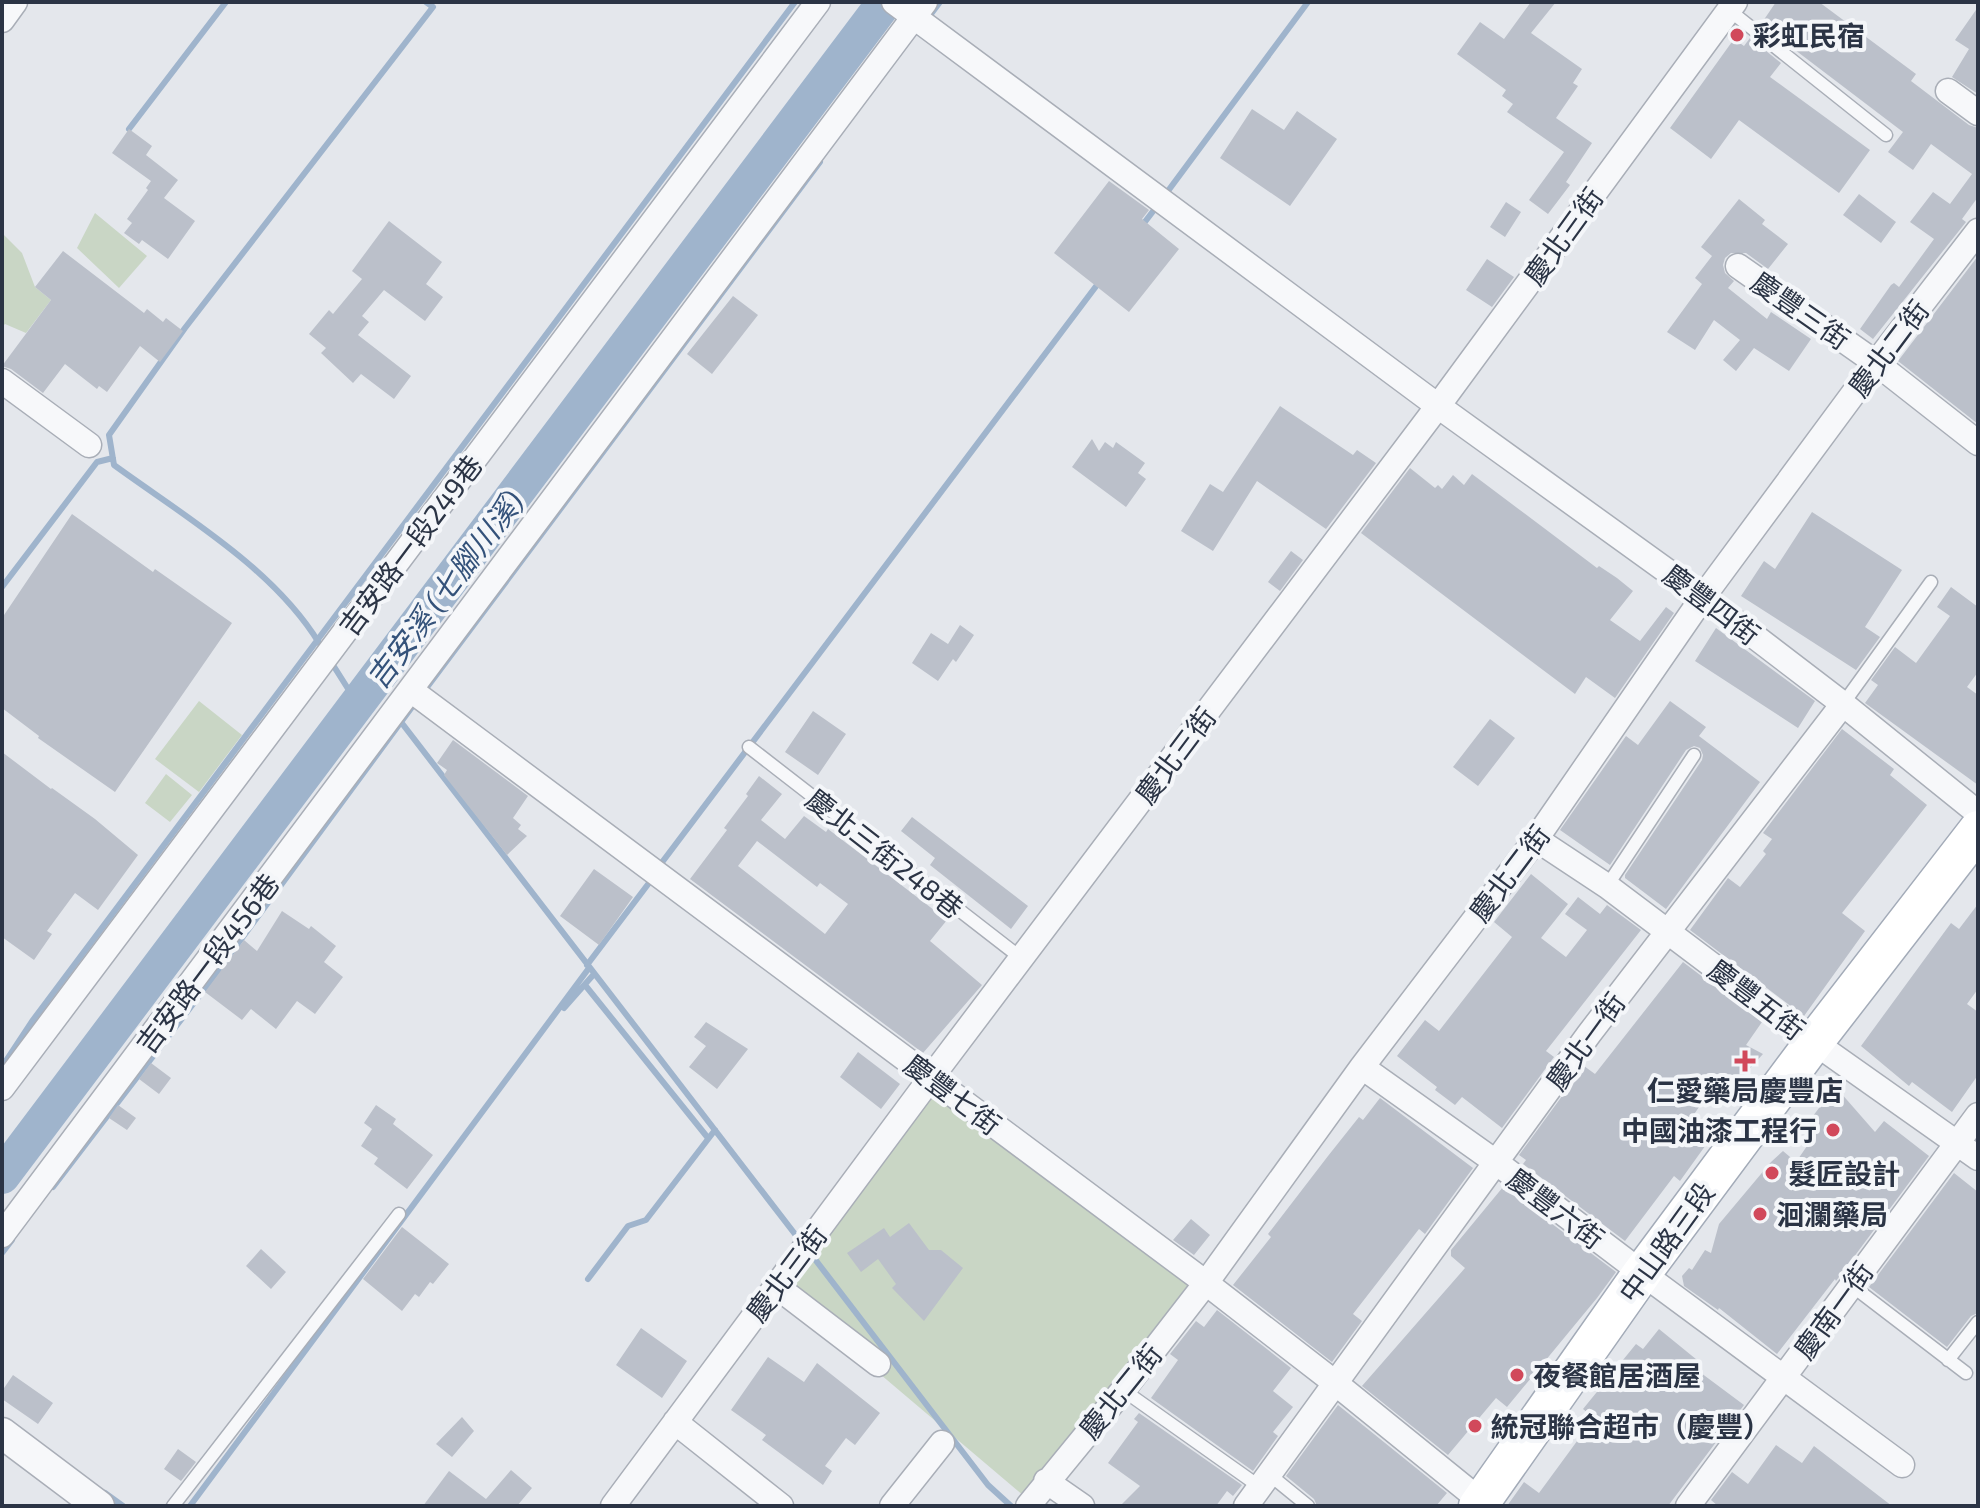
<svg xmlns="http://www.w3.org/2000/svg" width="1980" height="1508" font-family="'Exo 2','Noto Sans TC',sans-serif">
  <rect width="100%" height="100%" fill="#e4e7ec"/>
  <!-- green -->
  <path fill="#c9d6c5" d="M95,213L147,256L119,288L77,248Z
    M2,233L22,253L35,287L51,300L26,333L5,324L2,327Z
    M199,701L242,735L199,792L155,759Z
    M166,774L192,795L170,822L145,803Z
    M927,1083L1195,1283L1031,1502L782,1291Z"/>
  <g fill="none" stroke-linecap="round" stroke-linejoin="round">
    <!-- stream -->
    <path stroke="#9fb4cc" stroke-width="6" d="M928,18L940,2
      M129,129L226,2
      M1165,195L1308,2
      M1141,227L1154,210
      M2,587L97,462L113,458
      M319,643C273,568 184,516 114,465L109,435L185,328L433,7L426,2
      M333,665L357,703
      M369,686L381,696
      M422,694L820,162
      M401,722L798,1238
      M657,869L1100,281
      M587,965L652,879
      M585,985L708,1138
      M564,1008L594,974
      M2,1067L33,1020L795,2
      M53,1187L203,991L415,703
      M2,1253L12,1240
      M814,1258L988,1485L1011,1506
      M588,1279L628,1226L646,1220L715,1130
      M105,1493L123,1506
      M190,1506L589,968"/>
    <!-- river -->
    <path stroke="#9fb4cc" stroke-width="36" d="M2,1176L885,2"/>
  </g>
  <!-- building -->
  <path fill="#bbc0ca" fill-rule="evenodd" d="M1531,2H1556L1531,33L1582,69L1573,83L1578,86L1556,118L1592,143L1566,182L1570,185L1548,214L1529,200L1564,152L1507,112L1513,104L1502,96L1506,90L1457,54L1480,22L1504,39Z
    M1776,2H1819L1916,74L1911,81L1969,125L1978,128V197L1962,219L1966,222L1873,339L1860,329L1891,285L1894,283L1899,287L1934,239L1910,222L1933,192L1950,204L1972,174L1931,144L1913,170L1888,152L1903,132L1761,24Z
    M1978,7V94L1952,77L1969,49L1955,40Z
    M1750,38L1781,63L1770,77L1870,150L1839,193L1739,120L1711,159L1670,128L1734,39L1744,46Z
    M1252,109L1284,130L1297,111L1337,139L1290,206L1220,158Z
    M129,129L152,146L146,155L178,180L164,198L195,221L168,259L142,240L139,244L124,233L132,223L127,219L148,190L146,188L151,181L112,153Z
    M1109,181L1149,210L1142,219L1179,249L1129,312L1054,253Z
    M1859,194L1896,222L1881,243L1843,215Z
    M1739,199L1765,220L1762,224L1788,244L1768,269L1746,253H1731L1725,258L1723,265L1725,273L1734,281L1728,288L1767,319L1771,312L1811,339L1789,371L1754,348L1736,371L1723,360L1740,340L1714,320L1695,350L1667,332L1702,284L1695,278L1712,256L1701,247Z
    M1506,202L1521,212L1505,237L1490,227Z
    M389,221L442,262L426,284L443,297L425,321L384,290L362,316L369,322L358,335L411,376L394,399L361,374L353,383L321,353L326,348L309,334L329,310L333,314L362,279L352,271Z
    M63,251L144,313L147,309L163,322L166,318L183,331L160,362L140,346L107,392L99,386L97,389L65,364L43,393L11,369L2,366L51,300L35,287Z
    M1978,256V424L1898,361Z
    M1487,259L1514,277L1492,307L1466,290Z
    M733,296L758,315L712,374L687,354Z
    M1280,406L1353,455L1357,450L1376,463L1326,529L1257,481L1213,551L1181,531L1210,484L1223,492Z
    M1092,439L1099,451L1105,442L1113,448L1116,442L1145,463L1138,473L1146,479L1126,507L1072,467Z
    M1410,468L1435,488L1438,485L1442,489L1453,475L1464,485L1472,474L1597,568L1599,566L1617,578L1633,591L1610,620L1640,641L1666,607L1674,613L1615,698L1586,677L1575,694L1361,533Z
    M1812,512L1902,570L1865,627L1880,637L1856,670L1741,596L1764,561L1775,569Z
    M72,514L153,572L155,569L232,623L115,792L38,738L39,736L2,708V618Z
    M1291,551L1303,560L1280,591L1268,582Z
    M1951,587L1978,607V672L1967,687L1978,695V785L1865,703L1878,685L1871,680L1895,647L1916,663L1950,616L1937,607Z
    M960,625L974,635L956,662L953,659L938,681L912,663L931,633L948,644Z
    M1716,628L1815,701L1798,728L1695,661Z
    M1670,701L1706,727L1699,736L1760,782L1666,909L1625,878V875L1702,760L1703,755L1700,748L1694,746L1686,750L1610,865L1560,830L1626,736L1638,745Z
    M813,711L846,734L818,775L785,752Z
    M1490,719L1515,738L1478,786L1453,767Z
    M1842,729L1894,769L1890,775L1927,805L1842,913L1865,931L1804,1016L1690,930L1728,878L1740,887L1766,854L1763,851L1772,839L1763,833Z
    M453,740L528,796L513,818L521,825L518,829L527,836L507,855L444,775L447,770L437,763Z
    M2,752L51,789L52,788L95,819L138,855L98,910L75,893L47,931L52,934L34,960L2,937Z
    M759,776L782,794L761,820L785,839L804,816L826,832L828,829L947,920L930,941L982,985L923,1053L690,879L727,830L724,828L748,796L746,794ZM757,841L817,887L820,883L848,904L825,934L738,866Z
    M912,817L1028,906L1011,929L930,865L935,858L901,831Z
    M594,869L633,897L599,945L560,916Z
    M1531,874L1568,904L1541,938L1566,957L1587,930L1565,914L1578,897L1600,914L1607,905L1641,930L1546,1051L1554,1057L1502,1128L1462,1097L1455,1105L1435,1090L1437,1087L1397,1056L1425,1020L1439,1031L1512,937L1494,922Z
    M1978,904V989L1967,1004L1978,1012V1075L1952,1112L1912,1082L1909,1086L1861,1046L1951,923L1959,929Z
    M282,911L309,929L311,926L336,946L324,962L343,977L315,1014L297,1001L276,1029L251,1009L242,1020L205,992L244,940L257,951Z
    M1683,962L1762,1022L1746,1045L1763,1054L1743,1076L1748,1080L1736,1097L1702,1082L1710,1091L1686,1126L1708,1142L1680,1181L1674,1176L1625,1241L1523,1164L1526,1160L1519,1155L1584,1066L1595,1074Z
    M706,1022L748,1049L717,1089L689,1067L706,1046L694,1037Z
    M858,1052L900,1084L881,1109L840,1077Z
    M151,1063L171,1078L159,1094L139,1079Z
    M1840,1092L1875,1132L1884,1121L1929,1156L1836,1281L1835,1279L1777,1354L1719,1308L1718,1310L1684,1286L1682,1276L1689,1268L1692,1270L1705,1250L1711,1253L1719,1224L1771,1162L1783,1151L1796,1162L1816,1133L1804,1128L1822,1104L1819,1094Z
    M1380,1098L1473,1168L1425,1234L1419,1229L1353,1314L1362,1321L1332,1362L1233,1285L1271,1237L1268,1234L1328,1156L1359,1117L1363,1120Z
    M118,1105L136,1118L127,1130L109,1118Z
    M376,1105L396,1119L393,1124L433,1155L407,1189L374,1164L378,1158L361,1146L372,1129L364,1123Z
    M1954,1173L1978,1192V1313L1971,1316L1947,1347L1869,1287Z
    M1503,1187L1616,1272L1597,1298L1507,1407L1496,1398L1448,1455L1362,1386L1465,1268L1451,1256V1250Z
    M1191,1219L1210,1235L1194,1255L1173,1240Z
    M909,1223L929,1250H941L963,1268L924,1321L892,1288L896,1284L878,1259L861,1272L847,1253L884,1228L890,1237Z
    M402,1227L449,1264L433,1284L430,1282L419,1297L415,1294L402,1311L363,1279Z
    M261,1249L286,1272L271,1289L246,1266Z
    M1217,1310L1291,1368L1273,1391L1293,1407L1273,1432L1278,1436L1253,1471L1151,1398L1178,1360L1170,1354L1196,1321L1204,1327Z
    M641,1328L687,1361L662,1398L616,1365Z
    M1659,1329L1702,1364L1697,1370L1744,1405L1668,1506H1507L1524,1482L1539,1493L1594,1418L1583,1409L1636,1344L1643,1349Z
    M768,1357L804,1382L817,1363L880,1413L855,1445L846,1438L825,1466L832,1471L823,1485L762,1440L766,1435L731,1410Z
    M13,1375L53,1403L38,1424L2,1399V1391Z
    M1338,1405L1447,1493L1436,1506H1317L1314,1499L1286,1476Z
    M1139,1413L1242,1485L1233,1496L1227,1491L1216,1506H1120L1140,1486L1108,1463L1138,1422L1134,1419Z
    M462,1417L474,1431L452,1457L436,1444Z
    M1776,1445L1802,1463L1814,1446L1892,1506H1718L1711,1500L1732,1472L1748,1484Z
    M178,1449L196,1462L181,1481L164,1469Z
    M511,1470L532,1488L517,1506H423L449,1471L486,1499Z"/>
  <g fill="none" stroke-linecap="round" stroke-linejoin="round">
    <defs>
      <path id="service" d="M1729,10L1886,135
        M1843,704L1931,582
        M749,747L1021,958
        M1607,886L1694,755
        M1851,1285L1966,1373
        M1948,1360L1978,1322
        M1123,1390L1260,1487
        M1270,1475L1308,1506
        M173,1506L399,1214"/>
      <path id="minor" d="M894,2L1438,406L1703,597L1843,704L1978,813
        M2,20L15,2
        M1948,91L1978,113
        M1738,266L1876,363L1978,443
        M2,381L89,445
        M412,691L1206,1283L1334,1382L1487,1506
        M1536,839L1607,886L1818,1045L1978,1158
        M1362,1067L1497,1163L1642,1273L1902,1465
        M2,1088L818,2
        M2,1235L925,2
        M776,1286L878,1364
        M675,1422L781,1506
        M1046,1481L1082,1506
        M613,1506L927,1083L1438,406L1735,2
        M892,1506L942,1443
        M1028,1506L1123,1390L1206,1283L1362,1067L1536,839L1703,597L1876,363L1978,231
        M1246,1506L1589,1034L1843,704
        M1688,1506L1978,1115"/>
      <path id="tertiary" d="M2,1433L99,1506"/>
      <path id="primary" d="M1478,1506L1642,1273L1814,1042L1978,830"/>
    </defs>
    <!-- service casing -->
    <use href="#service" stroke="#a9aeb7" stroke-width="15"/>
    <!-- minor casing -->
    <use href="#minor" stroke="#a9aeb7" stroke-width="27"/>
    <!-- tertiary casing -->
    <use href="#tertiary" stroke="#a9aeb7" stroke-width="33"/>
    <!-- primary casing -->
    <use href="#primary" stroke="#a3abb8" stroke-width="41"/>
    <!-- service -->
    <use href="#service" stroke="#f7f8fa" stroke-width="12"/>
    <!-- minor -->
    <use href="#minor" stroke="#f7f8fa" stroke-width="24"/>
    <!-- tertiary -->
    <use href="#tertiary" stroke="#f7f8fa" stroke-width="30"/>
    <!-- primary -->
    <use href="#primary" stroke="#fff" stroke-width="38"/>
  </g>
  <!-- markers -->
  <g fill="#d1495b" stroke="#f4f6f9" stroke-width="3">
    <circle cx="1737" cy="35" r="8"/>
    <path d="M1741 1049h8v8h8v8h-8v8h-8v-8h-8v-8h8z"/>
    <circle cx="1833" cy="1130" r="8"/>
    <circle cx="1772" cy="1173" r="8"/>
    <circle cx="1760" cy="1214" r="8"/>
    <circle cx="1517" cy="1375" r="8"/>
    <circle cx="1475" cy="1426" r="8"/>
  </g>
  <g text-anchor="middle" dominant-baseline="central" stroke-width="8" stroke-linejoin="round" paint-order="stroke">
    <!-- poi labels -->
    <g font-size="28" font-weight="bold" fill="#2b3445" stroke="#f4f6f9" text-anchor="start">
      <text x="1753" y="35">彩虹民宿</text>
      <text x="1745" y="1090" text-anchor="middle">仁愛藥局慶豐店</text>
      <text x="1817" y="1130" text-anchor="end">中國油漆工程行</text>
      <text x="1788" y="1173">髮匠設計</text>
      <text x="1776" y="1214">洄瀾藥局</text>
      <text x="1533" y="1375">夜餐館居酒屋</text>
      <text x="1491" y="1426">統冠聯合超市（慶豐）</text>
    </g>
    <!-- street labels -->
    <g font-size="28" fill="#2b3445" stroke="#f4f6f9">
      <text transform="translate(1563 236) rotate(-54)">慶北三街</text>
      <text transform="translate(1801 310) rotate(35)">慶豐三街</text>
      <text transform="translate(1888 348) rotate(-53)">慶北二街</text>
      <text transform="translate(410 545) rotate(-53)">吉安路一段249巷</text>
      <text transform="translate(1712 604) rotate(37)">慶豐四街</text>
      <text transform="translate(1175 755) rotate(-53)">慶北三街</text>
      <text transform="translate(885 853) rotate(38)">慶北三街248巷</text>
      <text transform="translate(1509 873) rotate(-53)">慶北二街</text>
      <text transform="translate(207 963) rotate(-53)">吉安路一段456巷</text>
      <text transform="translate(1757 999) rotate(37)">慶豐五街</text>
      <text transform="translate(1585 1041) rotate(-54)">慶北一街</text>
      <text transform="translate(953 1094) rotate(37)">慶豐七街</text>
      <text transform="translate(1556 1208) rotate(37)">慶豐六街</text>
      <text transform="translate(1666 1242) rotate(-54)">中山路三段</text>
      <text transform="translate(786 1273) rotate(-53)">慶北三街</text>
      <text transform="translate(1833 1310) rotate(-54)">慶南一街</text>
      <text transform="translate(1120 1391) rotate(-51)">慶北二街</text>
    </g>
    <!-- water labels -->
    <g font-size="30" font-style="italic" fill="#34527a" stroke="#f4f6f9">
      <text transform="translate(444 589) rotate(-53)">吉安溪 (七腳川溪)</text>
    </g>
  </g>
  <!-- border -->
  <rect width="1980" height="1508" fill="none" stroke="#2b3445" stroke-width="8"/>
</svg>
